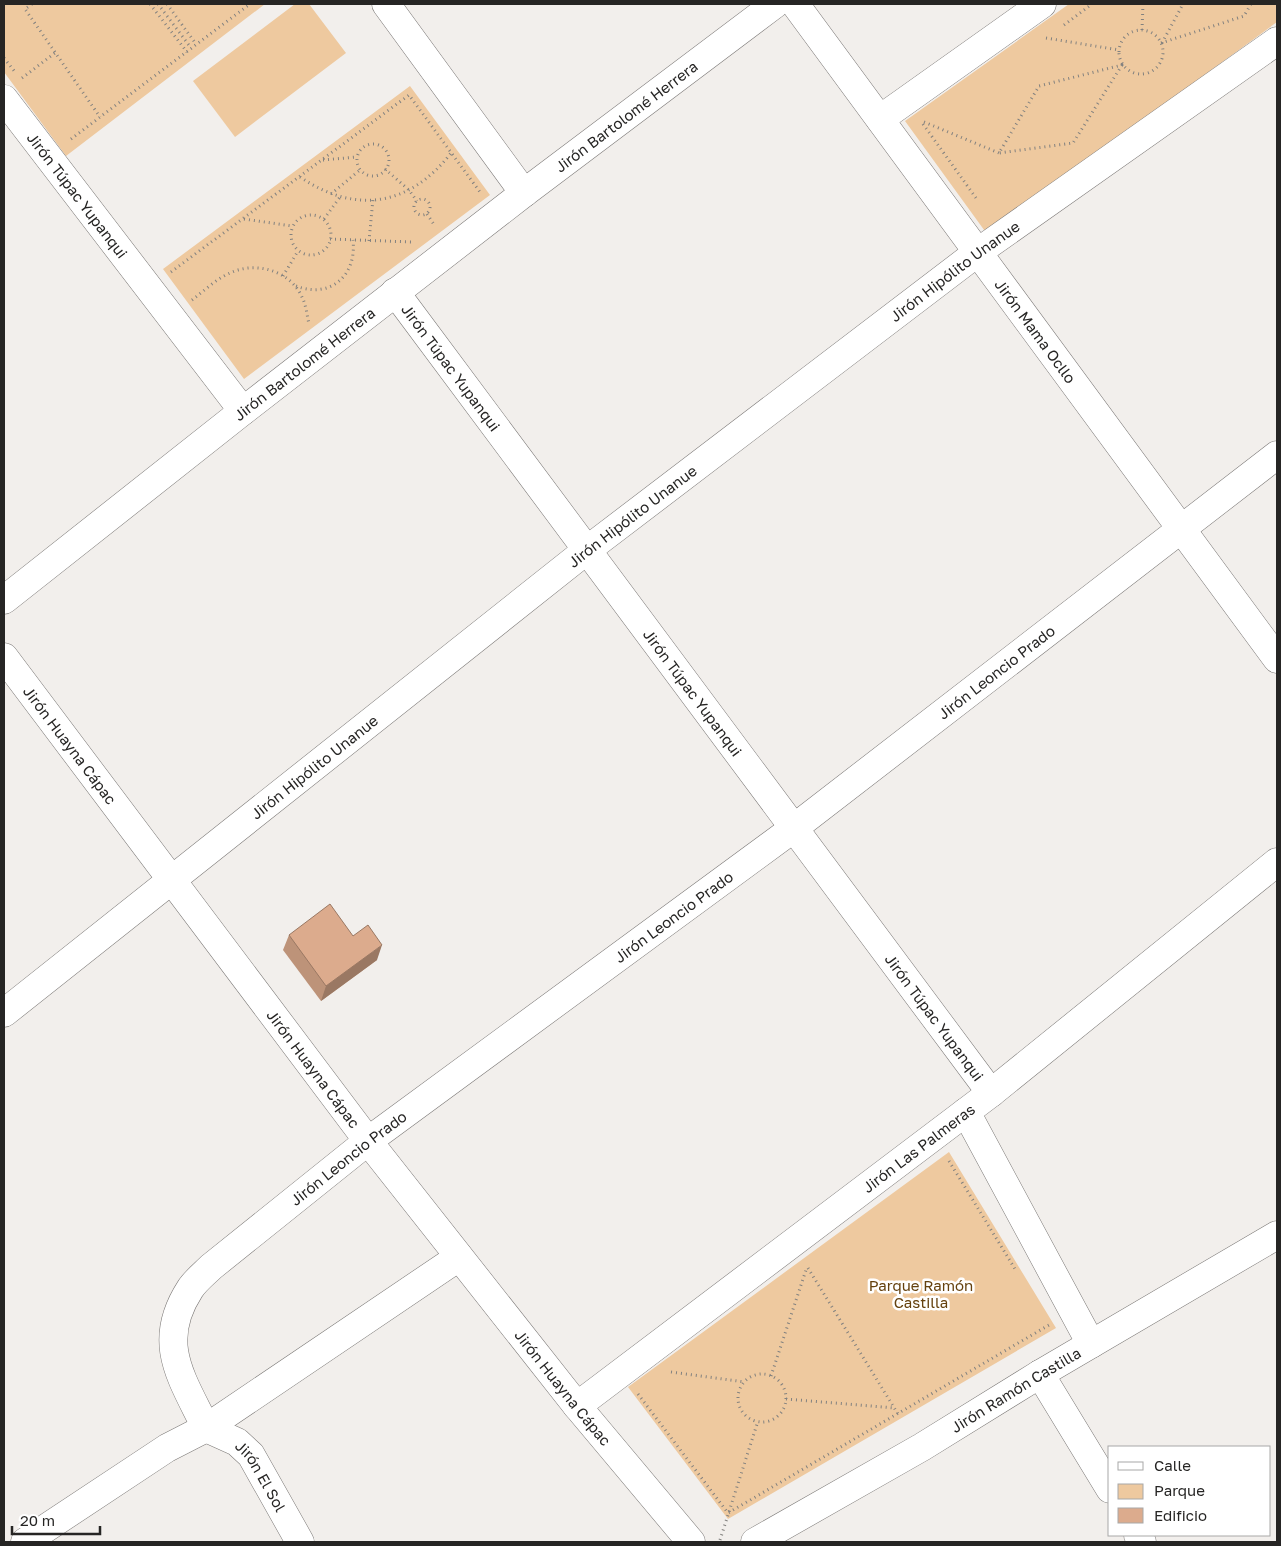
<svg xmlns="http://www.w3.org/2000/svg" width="1281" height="1546" font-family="'Golos Text',sans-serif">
  <rect width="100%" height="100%" fill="#f2efec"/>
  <!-- green -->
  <path fill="#eec99f" d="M4,4H265L66,156L4,72Z
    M295,4H309L346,53L235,137L193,81Z
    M1069,4H1277V22L987,234L905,121Z
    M410,86L490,195L244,379L163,269Z
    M949,1152L1056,1328L728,1519L628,1387Z"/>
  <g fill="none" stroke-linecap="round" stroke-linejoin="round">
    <defs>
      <g id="street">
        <path d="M386,4L524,193"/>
        <path id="s1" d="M795,4L1277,659"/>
        <path id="s2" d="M4,99L243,411"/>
        <path d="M880,119L1042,4"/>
        <path id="s3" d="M395,292L991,1093"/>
        <path id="s4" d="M4,600L243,411L524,193L775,4"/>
        <path id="s5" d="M4,657L368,1141L577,1406L691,1542"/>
        <path id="s6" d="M4,1013L587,550L978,252L1277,41"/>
        <path d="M966,1112L1091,1344"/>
        <path d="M1040,1374L1110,1489"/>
        <path id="s7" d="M577,1406L991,1093L1277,862"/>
        <path id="s8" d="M206,1428C182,1378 155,1343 190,1289C195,1281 204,1274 211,1267L368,1141L794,828L1277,455"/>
        <path id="s9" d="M206,1428L237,1442L251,1455L300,1542"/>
        <path d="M1138,1535L1142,1542"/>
        <path d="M25,1542L167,1448L206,1428L459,1257"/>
        <path id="s10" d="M755,1542L922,1447L1040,1374L1277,1235"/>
      </g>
    </defs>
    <!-- street casing -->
    <use href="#street" stroke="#7b7876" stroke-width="29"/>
    <!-- path -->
    <path stroke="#82817f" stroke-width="3" stroke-dasharray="1 4" stroke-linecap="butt" d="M32,4L25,9L100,117
      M150,4L187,52
      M158,4L191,48
      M167,4L196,44
      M1064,25L1092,4
      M1119 52a22 22 0 1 1 44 0a22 22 0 1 1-44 0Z
      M1142,30L1143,4
      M1046,38L1119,50
      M1161,43L1244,16L1251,4
      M1162,43L1183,4
      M4,58L15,72
      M1122,65L1073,143L999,153L1039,86Z
      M22,78L55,53
      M924,122L999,153
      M923,124L976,198
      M71,139L250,4
      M357 160a16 16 0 1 1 32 0a16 16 0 1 1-32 0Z
      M323,160L357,157
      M385,169L409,190L417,201
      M300,177C356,215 410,206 451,153
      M331,194L360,170
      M414 207a8 8 0 1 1 16 0a8 8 0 1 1-16 0Z
      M427,214L435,226
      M291 235a20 20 0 1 1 40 0a20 20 0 1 1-40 0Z
      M244,219L292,226
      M324,219L340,197
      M330,239L412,242
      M369,241L373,199
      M171,272L409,95L480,192
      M283,276L298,251
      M296,286C330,299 357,276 353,240
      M192,300C204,291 216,279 230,273C255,261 290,270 302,297C306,305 307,315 309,324
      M949,1161L1015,1269
      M808,1268L898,1414
      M671,1372L745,1382
      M738 1398a24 24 0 1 1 48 0a24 24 0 1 1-48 0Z
      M771,1376L806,1270
      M638,1394L728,1513L1049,1325
      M786,1399L895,1408
      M720,1540L758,1421"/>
    <!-- street -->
    <use href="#street" stroke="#fff" stroke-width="28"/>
  </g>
  <!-- wall -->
  <path fill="#bd9379" d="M289,935L353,936L377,960L321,1001L283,950Z"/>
  <!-- shaded-wall -->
  <path fill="#9a7863" d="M382,945L377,960L321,1001L326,986Z"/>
  <!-- building -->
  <path fill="#dcab8d" stroke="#9a7863" d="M330,904L353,936L368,925L382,945L326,986L289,935Z"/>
  <g text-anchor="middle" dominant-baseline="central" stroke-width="5" stroke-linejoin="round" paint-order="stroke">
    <!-- street labels -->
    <g font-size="15" fill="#262524" stroke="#fff">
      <text stroke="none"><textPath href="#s4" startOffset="788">Jirón Bartolomé Herrera</textPath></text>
      <text stroke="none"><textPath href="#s2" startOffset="121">Jirón Túpac Yupanqui</textPath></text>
      <text stroke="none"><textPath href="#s6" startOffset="1206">Jirón Hipólito Unanue</textPath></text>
      <text stroke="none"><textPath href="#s1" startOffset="406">Jirón Mama Ocllo</textPath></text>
      <text stroke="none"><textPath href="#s4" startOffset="382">Jirón Bartolomé Herrera</textPath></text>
      <text stroke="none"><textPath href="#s3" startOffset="94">Jirón Túpac Yupanqui</textPath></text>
      <text stroke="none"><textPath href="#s6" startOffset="801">Jirón Hipólito Unanue</textPath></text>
      <text stroke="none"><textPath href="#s8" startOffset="1165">Jirón Leoncio Prado</textPath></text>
      <text stroke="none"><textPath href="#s3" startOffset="499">Jirón Túpac Yupanqui</textPath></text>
      <text stroke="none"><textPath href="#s5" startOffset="110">Jirón Huayna Cápac</textPath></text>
      <text stroke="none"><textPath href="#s6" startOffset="396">Jirón Hipólito Unanue</textPath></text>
      <text stroke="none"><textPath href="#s8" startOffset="760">Jirón Leoncio Prado</textPath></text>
      <text stroke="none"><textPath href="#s3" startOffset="904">Jirón Túpac Yupanqui</textPath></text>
      <text stroke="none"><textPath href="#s5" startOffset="515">Jirón Huayna Cápac</textPath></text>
      <text stroke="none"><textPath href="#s7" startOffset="428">Jirón Las Palmeras</textPath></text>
      <text stroke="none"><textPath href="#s8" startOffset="355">Jirón Leoncio Prado</textPath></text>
      <text stroke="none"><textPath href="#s5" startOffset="920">Jirón Huayna Cápac</textPath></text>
      <text stroke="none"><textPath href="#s10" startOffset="302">Jirón Ramón Castilla</textPath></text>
      <text stroke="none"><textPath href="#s9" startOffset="76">Jirón El Sol</textPath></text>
    </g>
    <!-- park labels -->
    <g font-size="15" fill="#65410e" stroke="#fff">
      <text x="921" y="1285">Parque Ramón<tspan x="921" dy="17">Castilla</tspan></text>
    </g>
  </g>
  <!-- border -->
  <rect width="1281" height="1546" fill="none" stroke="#262524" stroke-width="10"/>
  <!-- legend -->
  <rect x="1108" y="1446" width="162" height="90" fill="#ffffff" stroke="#a8a8a7"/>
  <rect x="1118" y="1462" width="25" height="8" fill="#ffffff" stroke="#a8a8a7"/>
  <text x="1154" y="1471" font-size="15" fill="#262524">Calle</text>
  <rect x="1118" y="1484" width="25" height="15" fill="#eec99f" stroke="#a8a8a7"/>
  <text x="1154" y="1496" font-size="15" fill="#262524">Parque</text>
  <rect x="1118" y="1508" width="25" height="15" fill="#dcab8d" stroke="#a8a8a7"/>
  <text x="1154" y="1521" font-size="15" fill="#262524">Edificio</text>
  <!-- scale -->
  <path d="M12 1526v8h88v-8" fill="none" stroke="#262524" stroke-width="2.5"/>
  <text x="20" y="1526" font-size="15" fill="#262524" stroke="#ffffff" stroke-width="4" paint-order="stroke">20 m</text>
</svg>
